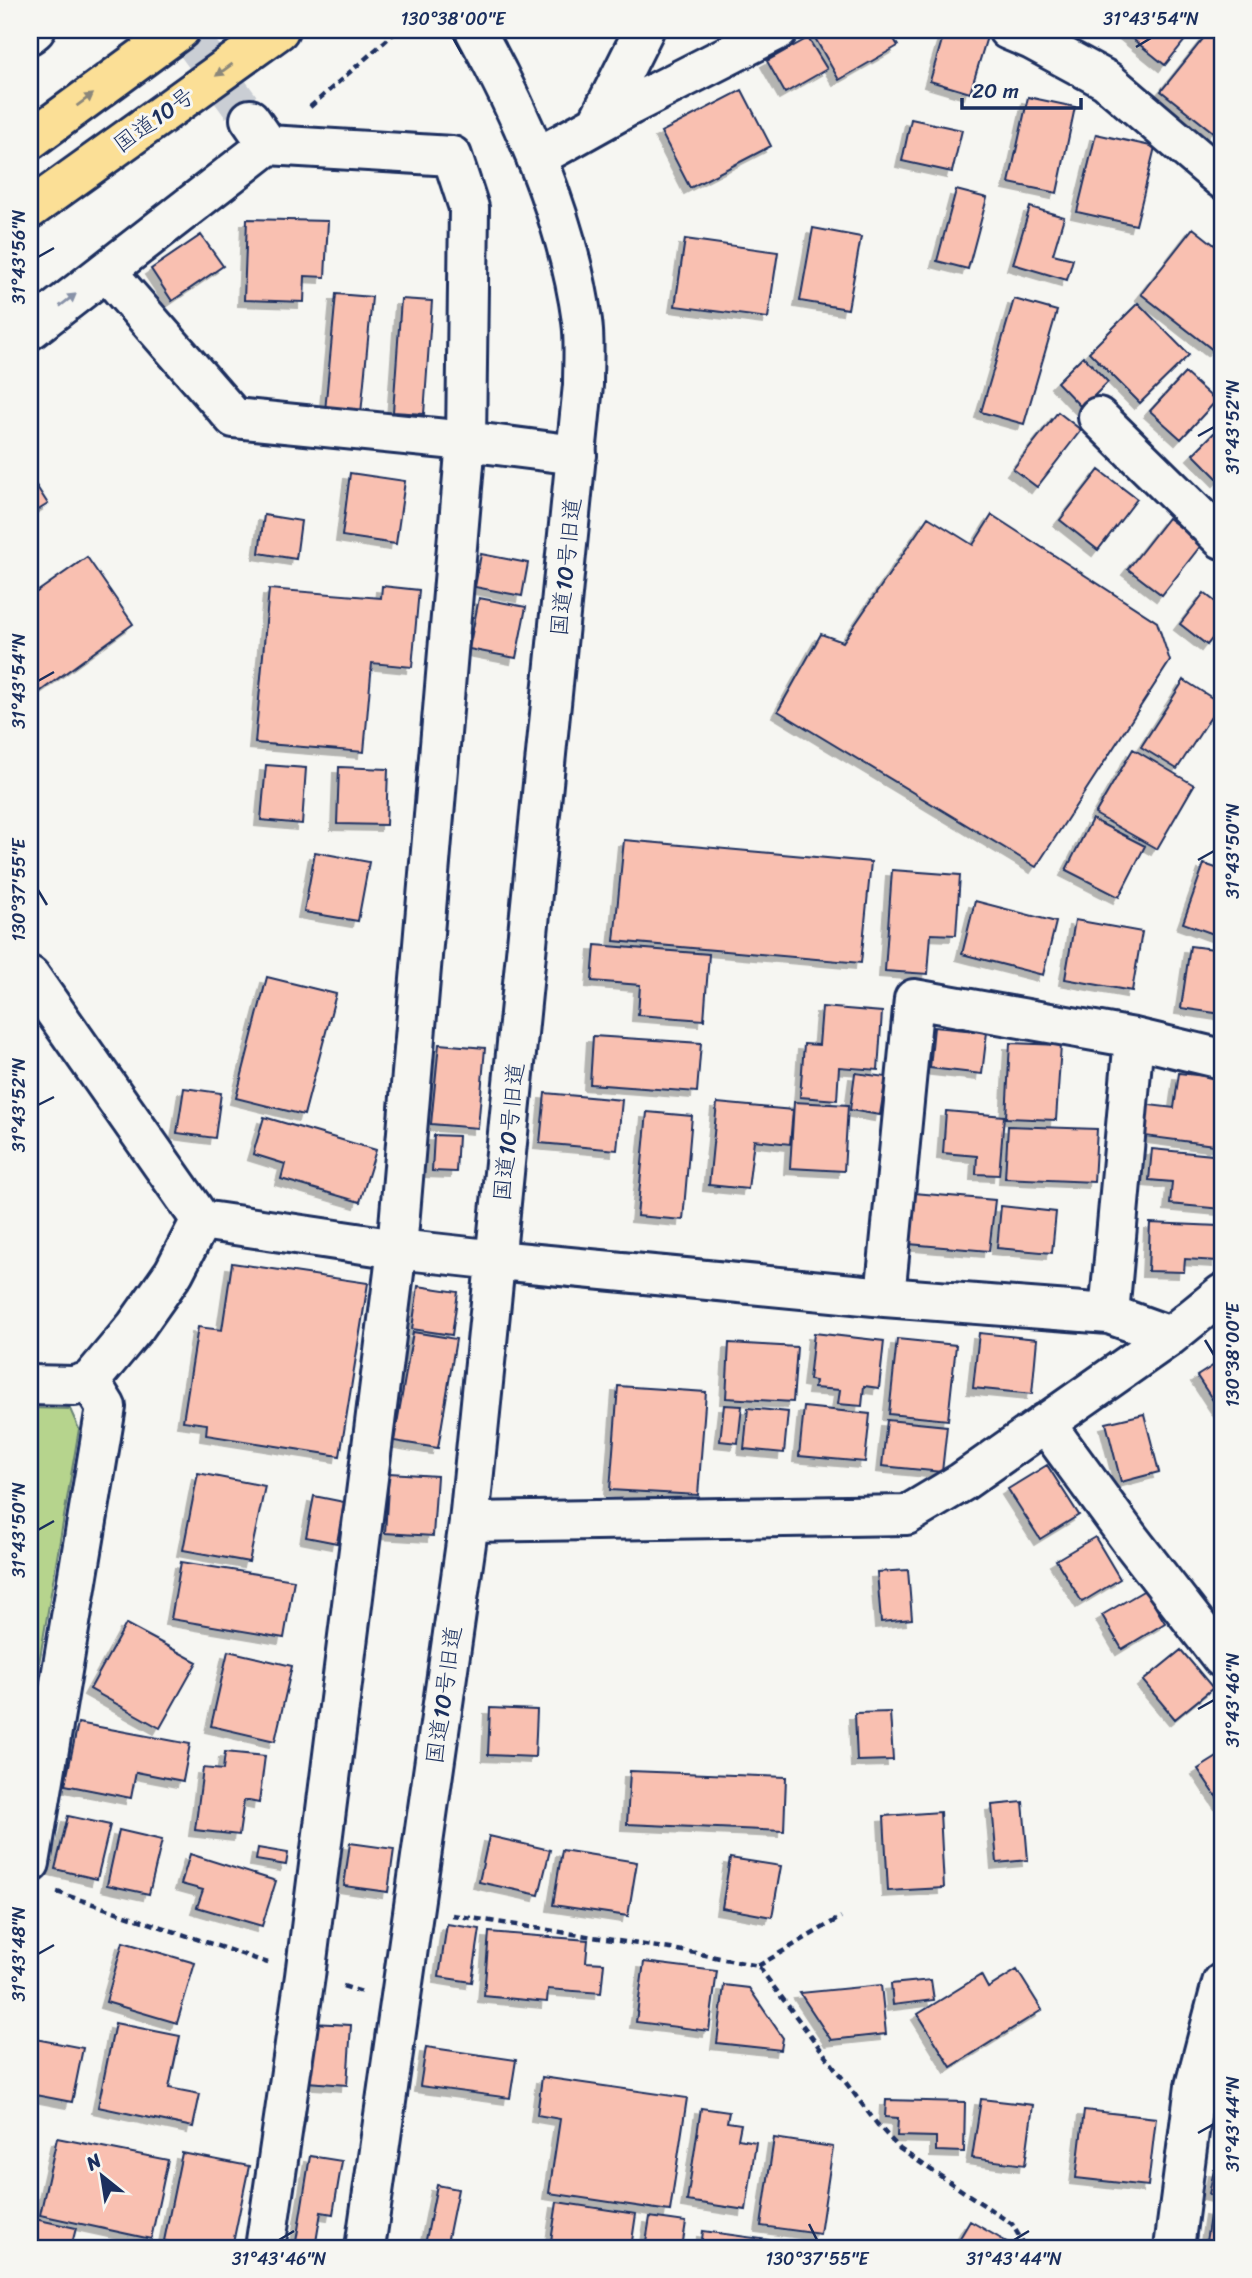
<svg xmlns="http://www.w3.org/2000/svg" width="1252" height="2278" font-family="Sriracha,'Klee One',sans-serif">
  <defs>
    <filter id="shadow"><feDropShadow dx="-6" dy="6" stdDeviation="0" flood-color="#0004"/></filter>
  </defs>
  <rect width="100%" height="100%" fill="#f6f6f2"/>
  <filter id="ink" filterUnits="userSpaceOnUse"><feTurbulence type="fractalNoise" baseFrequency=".0143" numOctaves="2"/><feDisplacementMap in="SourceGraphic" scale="14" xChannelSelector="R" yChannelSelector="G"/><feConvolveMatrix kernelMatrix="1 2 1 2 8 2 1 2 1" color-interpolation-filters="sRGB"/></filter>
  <g filter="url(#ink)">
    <!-- green -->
    <path fill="#b6d48d" stroke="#688276" stroke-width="2" d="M30,1408L70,1409L79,1429L30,1716Z"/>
    <!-- building -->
    <path fill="#f9c0b1" stroke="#1b2f5e" stroke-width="2" filter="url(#shadow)" d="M814,30H889L898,46L839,80L811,31Z
      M945,30H989L970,93L930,81Z
      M1126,30H1193L1165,65L1124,32Z
      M1210,30H1222V121L1213,132L1161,91Z
      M808,38L827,69L785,93L767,61Z
      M742,90L771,146L690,188L661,132Z
      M1028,97L1075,107L1057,193L1009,183Z
      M911,119L962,130L952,172L902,161Z
      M1096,134L1155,147L1136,225L1077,212Z
      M956,190L987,198L968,269L937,261Z
      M1030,207L1064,217L1053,254L1073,259L1067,280L1013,264Z
      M247,219L328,221L325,277L305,276L304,302L244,300Z
      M813,228L861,237L848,309L800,301Z
      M1193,228L1222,251V339L1213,350L1141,294Z
      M201,235L223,266L172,301L151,269Z
      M685,239L778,252L768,318L675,306Z
      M336,294L372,297L361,414L325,411Z
      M401,299L432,301L424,414L393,412Z
      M1014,299L1057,311L1024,424L981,412Z
      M1138,303L1189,355L1140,403L1089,352Z
      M1083,356L1108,382L1082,408L1057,382Z
      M1185,373L1216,401L1181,439L1150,411Z
      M1058,412L1081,430L1037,487L1013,469Z
      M1222,425V477L1219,480L1193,454Z
      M1099,470L1137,499L1098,550L1060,520Z
      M350,473L405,481L396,544L342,536Z
      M30,476L48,504L30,515Z
      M264,515L301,521L296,559L259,553Z
      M992,515L1157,622L1170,661L1036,867L778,711L821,634L843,642L928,517L973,545Z
      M1168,518L1202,544L1162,595L1128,569Z
      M481,554L528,563L522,596L475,587Z
      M87,557L133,624L38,693L30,680V594L31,596Z
      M382,586L419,590L412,667L372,663L364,752L255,743L269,589L381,598Z
      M1204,593L1222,607V626L1207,645L1180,624Z
      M479,598L526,607L516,658L469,649Z
      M1184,680L1220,703L1177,769L1141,747Z
      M1133,749L1194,785L1157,849L1095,814Z
      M266,765L306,768L302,824L261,820Z
      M339,767L388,769L386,825L337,824Z
      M1092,819L1145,846L1119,897L1066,870Z
      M624,840L871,862L861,963L614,941Z
      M315,852L369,862L358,921L304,912Z
      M1204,864L1222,870V937L1183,923Z
      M892,870L960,875L956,935L931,934L928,974L885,971Z
      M975,901L1056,922L1043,975L962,954Z
      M1075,920L1142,932L1132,991L1065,979Z
      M595,945L709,954L704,1020L638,1015L640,985L592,981Z
      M1190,946L1222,950V1014L1181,1008Z
      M267,977L336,994L304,1115L236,1098Z
      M822,1007L882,1012L878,1070L839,1067L837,1100L800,1097L804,1044L819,1045Z
      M934,1027L987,1032L982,1074L930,1068Z
      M593,1036L701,1043L697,1092L590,1084Z
      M1010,1043L1061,1045L1056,1120L1006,1118Z
      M439,1044L485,1048L478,1128L431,1124Z
      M855,1073L886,1077L880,1115L850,1110Z
      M1179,1073L1222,1078V1146L1137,1135L1141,1104L1174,1108Z
      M184,1088L221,1093L215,1138L177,1133Z
      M545,1093L622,1100L617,1150L540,1143Z
      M794,1102L848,1105L844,1171L790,1168Z
      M717,1103L793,1110L790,1144L754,1140L748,1189L709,1185Z
      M946,1111L1004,1116L999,1175L976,1174L977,1156L943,1153Z
      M647,1112L692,1116L683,1220L637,1216Z
      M264,1117L376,1150L360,1202L281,1179L285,1164L253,1154Z
      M1008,1126L1097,1129L1094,1182L1005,1178Z
      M434,1135L458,1136L456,1172L432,1171Z
      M1152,1149L1222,1156V1209L1170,1204L1172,1182L1149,1180Z
      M914,1193L995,1200L989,1251L909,1244Z
      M1001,1206L1056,1212L1052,1253L997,1248Z
      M1150,1223L1219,1226L1218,1261L1185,1259L1184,1272L1148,1271Z
      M232,1263L368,1283L340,1456L206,1435L207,1424L183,1421L198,1327L222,1330Z
      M418,1286L458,1292L452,1335L412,1329Z
      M413,1332L456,1339L438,1448L394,1441Z
      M814,1333L884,1341L879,1388L864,1386L862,1406L838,1404L840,1390L814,1388L815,1381L809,1380Z
      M979,1333L1037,1339L1032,1394L973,1388Z
      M897,1339L956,1345L948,1420L889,1414Z
      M729,1343L797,1347L793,1402L726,1398Z
      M1222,1360V1414L1197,1376Z
      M618,1386L706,1392L698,1495L610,1490Z
      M724,1405L742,1406L738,1443L720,1441Z
      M804,1407L870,1414L865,1462L799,1456Z
      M748,1408L788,1412L784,1453L744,1449Z
      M1144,1414L1159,1472L1121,1482L1106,1423Z
      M887,1420L947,1426L942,1472L882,1466Z
      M1047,1465L1079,1515L1040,1539L1008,1489Z
      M198,1473L265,1486L249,1562L183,1550Z
      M389,1473L437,1476L433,1536L385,1533Z
      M314,1496L344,1502L337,1543L306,1537Z
      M1095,1537L1120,1579L1082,1602L1056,1560Z
      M181,1562L294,1580L284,1638L171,1619Z
      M908,1570L912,1619L881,1622L877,1572Z
      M1145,1590L1165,1623L1122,1649L1102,1615Z
      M126,1624L197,1662L160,1728L90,1689Z
      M1181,1650L1213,1688L1175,1719L1143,1681Z
      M228,1651L292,1666L275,1741L211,1726Z
      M490,1708L537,1710L535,1757L488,1755Z
      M890,1712L893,1760L857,1761L855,1713Z
      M78,1723L190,1744L183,1781L136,1772L131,1798L65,1785Z
      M225,1752L265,1756L259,1803L244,1800L239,1835L195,1830L203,1768L223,1770Z
      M1222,1754V1805L1198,1769Z
      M630,1771L786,1777L784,1831L627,1824Z
      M1023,1802L1028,1860L997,1863L992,1805Z
      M940,1812L944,1888L888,1891L884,1816Z
      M68,1816L110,1825L97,1879L55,1869Z
      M119,1830L162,1840L149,1894L107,1885Z
      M489,1836L550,1850L539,1895L479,1882Z
      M350,1843L394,1849L388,1892L344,1886Z
      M258,1848L288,1853L286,1865L256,1860Z
      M562,1850L637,1862L628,1916L553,1905Z
      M190,1854L276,1881L262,1926L197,1907L203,1890L181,1884Z
      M730,1858L781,1866L772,1917L722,1908Z
      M447,1924L480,1929L472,1982L439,1977Z
      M489,1932L588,1940L586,1962L604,1963L601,1993L548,1989L547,2002L484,1996Z
      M123,1942L195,1963L177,2023L106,2002Z
      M644,1962L717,1971L709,2031L636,2022Z
      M1017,1970L1042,2010L951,2067L918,2014L981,1975L988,1988Z
      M931,1980L934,2000L893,2005L891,1984Z
      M724,1985L749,1988L783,2038L781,2050L717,2043Z
      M881,1985L886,2034L831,2040L800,1993Z
      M115,2023L180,2036L169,2088L200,2094L193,2127L98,2107Z
      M311,2023L351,2025L347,2085L307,2082Z
      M30,2038L83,2048L72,2102L30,2094Z
      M426,2047L516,2060L510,2098L420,2086Z
      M542,2077L687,2098L670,2211L549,2193L560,2119L537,2115Z
      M981,2099L1033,2105L1025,2165L972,2158Z
      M886,2100L965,2102L964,2152L936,2151V2137L897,2136L898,2118L885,2117Z
      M701,2108L729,2112L727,2122L741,2124L738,2139L756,2142L746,2210L687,2201Z
      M1084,2110L1156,2118L1148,2186L1076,2178Z
      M57,2138L168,2160L151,2239L40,2215Z
      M774,2138L833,2147L820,2234L761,2226Z
      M182,2153L249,2166L232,2248H201L164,2241Z
      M310,2156L342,2161L333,2214L321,2212L315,2248H295Z
      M1214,2170L1222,2171V2197L1209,2194Z
      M437,2185L458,2189L446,2248L425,2245Z
      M557,2202L636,2214L631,2248H550Z
      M1211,2210L1222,2212V2248H1205Z
      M650,2217L686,2222L682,2248H645Z
      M30,2218L76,2228L71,2248H30Z
      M970,2221L1012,2245L1010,2248H954Z
      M703,2231L769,2240L768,2248H701Z"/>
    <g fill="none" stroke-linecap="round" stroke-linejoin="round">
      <!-- minor-tunnel -->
      <path stroke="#caced4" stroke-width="38" stroke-dasharray="38 19" stroke-linecap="butt" d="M185,30L250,119"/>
      <defs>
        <path id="minor" d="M1008,30L1032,40L1106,80L1222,179
          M30,34L35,30
          M250,119L268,145
          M597,124L644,30
          M536,158L631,105L778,30
          M106,271L234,418L466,441L577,455
          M30,330L268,145L452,156L469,208L466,441L397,1249L305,1976L265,2248
          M1098,417L1222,539
          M497,1260L885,1297L1109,1314L1170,1336
          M885,1297L914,999L1134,1038L1222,1059
          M1109,1314L1134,1038
          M30,1385L74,1386L90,1381L136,1326L174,1272L201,1220
          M1045,1423L1129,1538L1222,1658
          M469,1522L907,1515L962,1482L1170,1336L1222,1294
          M30,1863L106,1407L90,1381
          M1174,2248L1195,2086L1222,1983"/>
        <path id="tertiary" d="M30,976L201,1220L397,1249L497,1260
          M365,2248L469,1522L583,385C583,364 585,341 582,321C568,219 524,119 475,30"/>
        <path id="trunk" d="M30,140L180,30
          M30,209L279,30"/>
      </defs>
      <!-- minor casing -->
      <use href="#minor" stroke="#1b2f5e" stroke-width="44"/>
      <!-- tertiary casing -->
      <use href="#tertiary" stroke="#1b2f5e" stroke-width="44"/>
      <!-- trunk casing -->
      <use href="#trunk" stroke="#1b2f5e" stroke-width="44"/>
      <!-- path -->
      <path stroke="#1b2f5e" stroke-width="4.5" stroke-dasharray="7 5" stroke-linecap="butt" d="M310,107L398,30
        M57,1892L268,1963
        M452,1915L696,1953L758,1966L877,2124L900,2149L1012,2224L1026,2248
        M758,1966L841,1917
        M343,1986L362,1992"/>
      <!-- minor -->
      <use href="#minor" stroke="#f6f6f2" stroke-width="38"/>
      <!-- tertiary -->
      <use href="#tertiary" stroke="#f6f6f2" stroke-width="38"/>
      <!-- trunk -->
      <use href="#trunk" stroke="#fbdf96" stroke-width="38"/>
    </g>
    <!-- one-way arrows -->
    <defs><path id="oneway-solid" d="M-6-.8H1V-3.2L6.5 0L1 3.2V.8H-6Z" transform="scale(1.75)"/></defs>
    <g fill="#8b877a">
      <use href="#oneway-solid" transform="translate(224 70) rotate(144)"/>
      <use href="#oneway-solid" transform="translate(85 100) rotate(-36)"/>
    </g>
    <use fill="#8892a8" href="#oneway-solid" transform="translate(68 300) rotate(-37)"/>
  </g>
  <!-- ticks -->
  <path fill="none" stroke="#1b2f5e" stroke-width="2.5" d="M453,38L462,54M1136,47L1151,38M38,257L54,248M1198,436L1214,427M38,681L54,672M1198,860L1214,851M38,890L47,905M38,1105L54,1097M1205,1340L1214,1355M38,1530L54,1521M1198,1709L1214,1700M38,1954L54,1945M1198,2133L1214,2124M809,2224L817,2240M279,2240L294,2231M1014,2240L1029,2231"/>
  <g text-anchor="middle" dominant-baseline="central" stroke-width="6" stroke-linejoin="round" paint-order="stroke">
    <!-- street labels -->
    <g font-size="23" fill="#1b2f5e" stroke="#f6f6f2">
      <text transform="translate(154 120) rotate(-36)">国道10号</text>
      <text transform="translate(566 567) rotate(-84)">国道10号旧道</text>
      <text transform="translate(509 1132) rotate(-84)">国道10号旧道</text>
      <text transform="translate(444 1695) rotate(-82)">国道10号旧道</text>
    </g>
  </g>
  <!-- margin -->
  <rect width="1252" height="2278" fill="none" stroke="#f6f6f2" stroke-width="77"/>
  <!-- north arrow -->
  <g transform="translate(102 2176) rotate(330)" stroke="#f6f6f2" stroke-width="5" paint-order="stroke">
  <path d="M0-5L12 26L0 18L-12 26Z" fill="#1b2f5e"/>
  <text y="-10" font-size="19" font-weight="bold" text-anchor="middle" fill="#1b2f5e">N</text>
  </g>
  <!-- scale -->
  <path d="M962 98v10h119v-10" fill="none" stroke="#1b2f5e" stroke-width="3.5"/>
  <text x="972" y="98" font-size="21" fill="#1b2f5e" stroke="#f6f6f2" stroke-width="5" paint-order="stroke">20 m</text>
  <rect x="38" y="38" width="1176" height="2202" fill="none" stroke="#1b2f5e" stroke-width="2.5"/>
  <g font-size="18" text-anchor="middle" fill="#1b2f5e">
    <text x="453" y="25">130°38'00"E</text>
    <text x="1151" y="25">31°43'54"N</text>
    <text transform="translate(19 257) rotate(-90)" y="6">31°43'56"N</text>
    <text transform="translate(1233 427) rotate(-90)" y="6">31°43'52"N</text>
    <text transform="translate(19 681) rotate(-90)" y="6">31°43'54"N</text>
    <text transform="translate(1233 851) rotate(-90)" y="6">31°43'50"N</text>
    <text transform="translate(19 890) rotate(-90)" y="6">130°37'55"E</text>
    <text transform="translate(19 1105) rotate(-90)" y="6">31°43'52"N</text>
    <text transform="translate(1233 1355) rotate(-90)" y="6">130°38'00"E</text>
    <text transform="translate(19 1530) rotate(-90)" y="6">31°43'50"N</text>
    <text transform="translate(1233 1700) rotate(-90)" y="6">31°43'46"N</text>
    <text transform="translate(19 1954) rotate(-90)" y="6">31°43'48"N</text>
    <text transform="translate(1233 2124) rotate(-90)" y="6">31°43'44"N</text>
    <text x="279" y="2265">31°43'46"N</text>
    <text x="817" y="2265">130°37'55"E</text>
    <text x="1014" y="2265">31°43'44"N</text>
  </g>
</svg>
